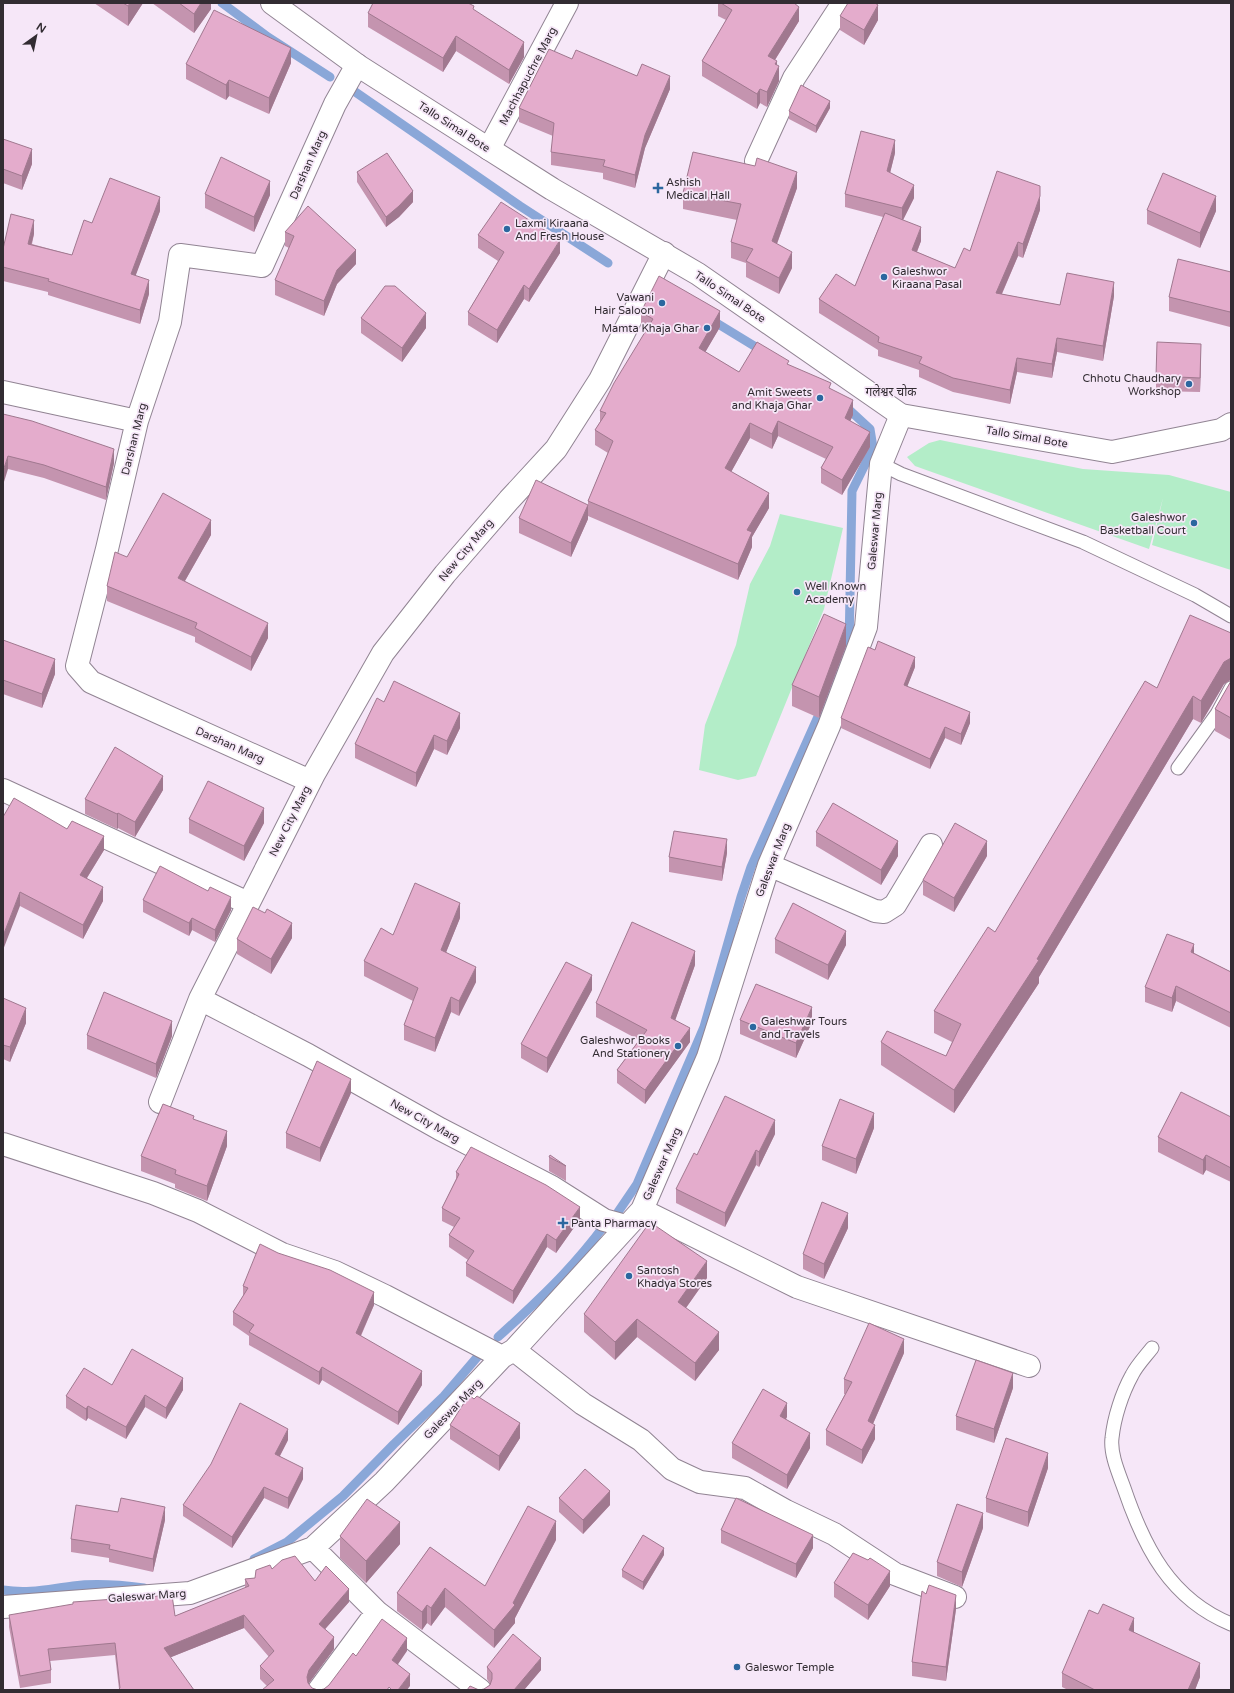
<svg xmlns="http://www.w3.org/2000/svg" width="1234" height="1693" font-family="'Varela Round','Noto Sans Devanagari',sans-serif">
  <rect width="100%" height="100%" fill="#f6e7f8"/>
  <!-- green -->
  <path fill="#b3edc8" d="M940,440L1083,469L1169,475L1231,492V570L1152,545L1163,498L1149,549L929,471L915,466L907,457L929,443Z
    M780,514L843,528L824,609L756,776L738,780L699,770L705,725L736,645L750,584L770,546Z"/>
  <g fill="none" stroke-linecap="round" stroke-linejoin="round">
    <!-- stream -->
    <path stroke="#8aa7d8" stroke-width="9" d="M222,3L268,37L330,77
      M351,89L520,206L608,263
      M710,319L764,352
      M618,1212L637,1184L704,1027L741,897L751,867L849,647L852,491L873,448L870,429L844,405
      M498,1337C537,1302 572,1269 604,1226
      M254,1559L287,1542L343,1496L394,1444L444,1396L485,1348
      M3,1590C29,1594 48,1589 73,1586C97,1583 121,1585 144,1588"/>
    <defs>
      <path id="service" d="M881,464L901,474L1083,542L1195,595L1231,616
        M1178,768L1217,714L1231,688
        M1152,1348C1145,1357 1137,1365 1132,1375C1122,1393 1114,1418 1112,1438C1110,1454 1119,1474 1124,1488C1144,1547 1170,1599 1231,1624"/>
      <path id="minor" d="M489,149L567,3
        M756,161L794,78L843,3
        M3,392L137,421
        M310,781L91,682L77,666L107,549L137,421L170,322L180,255L262,266L335,104L357,65
        M3,790L248,903
        M769,865L875,911L884,912L895,905L931,845
        M160,1102L200,999
        M3,1144L153,1193L198,1211L282,1254L335,1272L385,1296L502,1357
        M642,1210L797,1287L1029,1366
        M626,1226L604,1220L552,1187L440,1129L308,1055L200,999L314,774L383,653L445,574L509,500L556,449L600,380L664,253
        M514,1350L583,1404L641,1440L672,1469L700,1482L745,1488L786,1511L834,1534L895,1574L955,1597
        M313,1548L377,1612L480,1690
        M3,1607L190,1593L313,1548L384,1482L502,1357L514,1350L642,1210L689,1101L708,1057L769,865L829,726L866,627L881,464L901,415
        M319,1690L377,1612"/>
      <path id="secondary" d="M272,3L357,65L489,149L552,189L698,274L901,415L1112,452L1221,430L1231,424"/>
    </defs>
    <!-- service casing -->
    <use href="#service" stroke="#918493" stroke-width="15"/>
    <!-- minor casing -->
    <use href="#minor" stroke="#918493" stroke-width="24"/>
    <!-- secondary casing -->
    <use href="#secondary" stroke="#918493" stroke-width="24"/>
    <!-- service -->
    <use href="#service" stroke="#fff" stroke-width="13"/>
    <!-- minor -->
    <use href="#minor" stroke="#fff" stroke-width="22"/>
    <!-- secondary -->
    <use href="#secondary" stroke="#fff" stroke-width="22"/>
  </g>
  <!-- wall -->
  <path fill="#c494af" d="M94,3H143L128,26Z
    M152,3H211V9L194,33Z
    M718,3H794L799,21L775,60L777,65L779,81L767,107L760,103L757,109L702,76V61L726,20L718,16Z
    M474,10L524,57L509,84L456,51L443,72L368,27V13Z
    M840,16L878,20L864,45L840,30Z
    M572,59L637,76L670,89L645,148L635,188L603,179V173L551,165V152L553,136L519,122V108Z
    M291,63L269,114L229,96L226,100L186,79V64Z
    M830,108L816,133L789,119V111Z
    M3,139L32,164L22,190L3,183Z
    M895,153L890,173L914,198L903,220L921,241L917,252L955,268L970,251L1040,210L1023,258L1018,256L1002,294L1060,305L1114,296L1103,361L1057,352L1052,378L1017,372L1010,404L953,392L919,377V370L878,356V350L819,313V299L855,286L883,217L845,207V194Z
    M357,172L413,202L399,217L386,227L357,182Z
    M797,188L777,244L792,268L779,294L746,277V263L731,258V242L737,220L683,209V193Z
    M205,194L270,195L254,232L205,208Z
    M1147,210L1216,211L1200,248L1147,224Z
    M160,211L135,276L149,294L140,324L48,295V292L3,281V249L34,234L32,244L72,255L92,223Z
    M285,232L356,264L337,284L324,316L275,295V280L289,248L285,246Z
    M478,235L560,253L529,302L524,299L497,343L468,325V312L498,261L478,248Z
    M1231,272V324L1230,327L1169,311V297Z
    M641,312L720,327L705,352L739,372L789,365L831,389L853,415L850,421L870,447L842,495L821,483V468L826,459L778,436L772,449L750,438L731,472L769,508L752,537V547L738,580L588,516V519L571,557L519,533V518L588,505V501L608,453L595,445V430L600,422V411L646,330L641,327Z
    M361,318L426,328L402,362L361,333Z
    M1201,359L1200,392L1156,391V376Z
    M3,414L114,463L106,500L44,478L8,469Z
    M211,535L185,581L268,638L251,671L195,642V637L107,601V586L127,557Z
    M1231,633V680L1224,684L1201,723L1193,719L1039,977V983L954,1113L881,1065V1042L946,1056L952,1042L934,1033V1011L995,932L1157,688Z
    M3,640L55,674L42,708L3,694Z
    M846,646L819,718L792,706V685Z
    M915,667L907,686L970,723L961,745L945,738L930,769L841,728V718Z
    M1231,681V740L1215,731V709Z
    M384,702L460,728L447,755L434,749L416,787L355,758V744Z
    M163,790L135,837L118,828L117,829L85,814V799Z
    M3,817L104,850L87,878L103,901L83,939L20,906Z
    M189,819L264,823L244,861L189,833Z
    M816,832L898,856L881,885L816,846Z
    M727,853L722,881L669,872V857Z
    M987,856L954,912L923,895V880Z
    M143,900L231,910L215,942L192,930L189,936L143,912Z
    M460,918L446,952L476,982L459,1016L451,1012L435,1052L404,1040V1025L413,1001L364,976V961L393,935Z
    M292,938L271,974L237,954V939Z
    M775,939L846,945L828,980L775,953Z
    M1194,953L1231,972V1028L1176,1001L1172,1012L1145,1002V987Z
    M695,965L675,1020L690,1042L645,1104L617,1083V1070L639,1040L596,1017V1003Z
    M592,990L547,1073L521,1058V1044Z
    M3,998L26,1023L10,1062L3,1059Z
    M740,1020L812,1022L796,1058L740,1034Z
    M87,1035L172,1036L156,1078L87,1049Z
    M351,1093L320,1162L286,1148V1133Z
    M1231,1117V1182L1206,1170L1203,1175L1158,1152V1137Z
    M194,1120L227,1146L207,1201L175,1188V1184L141,1171V1156Z
    M874,1128L856,1174L822,1160V1146Z
    M775,1134L759,1167L756,1165L725,1227L676,1203V1189L697,1155Z
    M549,1157L566,1166V1181L549,1171Z
    M456,1172L580,1219L556,1253L547,1247L513,1304L466,1276V1263L468,1260L449,1247V1235L454,1227L442,1221V1208L456,1179Z
    M848,1228L824,1279L803,1269V1254Z
    M707,1278L686,1308L719,1350L695,1381L637,1337L615,1360L584,1332V1314Z
    M243,1286L374,1305L361,1336L422,1385L398,1425L322,1380L319,1385L249,1345V1336L233,1325V1312L243,1296Z
    M904,1353L873,1424L875,1439L862,1464L826,1445V1430L845,1394H844V1379Z
    M112,1385L183,1390L166,1419L145,1407L126,1439L88,1418L86,1421L66,1408V1396Z
    M1013,1388L994,1443L956,1430V1416Z
    M787,1417L786,1419L810,1448L787,1489L732,1458V1443Z
    M450,1425L520,1438L499,1471L450,1439Z
    M288,1440L280,1456L303,1479L288,1509L264,1498L232,1548L183,1516V1505Z
    M1048,1468L1028,1527L986,1512V1498Z
    M559,1498L610,1505L583,1534L559,1512Z
    M165,1520L153,1572L109,1562V1558L71,1552V1539Z
    M983,1528L962,1587L937,1576V1562Z
    M721,1530L813,1548L796,1578L721,1543Z
    M340,1536L400,1544L366,1583L340,1558Z
    M556,1540L515,1618V1623L494,1648L445,1607L431,1626L427,1623L422,1630L397,1611V1593L430,1547L485,1586Z
    M664,1555L643,1590L622,1577V1570Z
    M868,1560L890,1586L868,1620L834,1597V1583Z
    M272,1569L315,1581L349,1602L325,1629L334,1649L309,1683L267,1686L260,1679V1666L269,1657L244,1628L171,1657L119,1689L115,1655L50,1661L51,1670V1683L20,1688L9,1627V1615L175,1616L245,1588V1579L255,1578Z
    M926,1594L956,1609L946,1681L912,1676V1662Z
    M1134,1633L1200,1677L1195,1690H1068L1062,1687V1673Z
    M487,1667L541,1670L524,1690H467H479L484,1689L490,1685V1684L487,1679Z"/>
  <!-- shaded-wall -->
  <path fill="#a0788f" d="M130,3H143L128,26V6Z
    M201,3H211V9L194,33V14Z
    M878,5V20L864,45V30Z
    M799,7V21L768,71V56Z
    M456,36V51L443,72V58Z
    M524,42V57L509,84V70Z
    M291,48V63L269,114V98Z
    M777,61V71L779,66V81L767,107V92L775,64Z
    M670,76V89L645,148L635,188V175L645,135Z
    M229,80V96L226,100V85Z
    M760,89V103L757,109V94Z
    M830,101V108L816,133V126Z
    M895,140V153L887,185V171Z
    M32,149V164L22,190V176Z
    M797,172V188L772,257V241Z
    M270,181V195L254,232V217Z
    M914,185V198L902,222V208Z
    M413,191V202L399,217L386,227V217Z
    M1040,196V210L1023,258V244Z
    M1216,196V211L1200,248V233Z
    M160,197V211L131,288V274Z
    M34,220V234L28,257V244Z
    M921,227V241L912,264V250Z
    M560,240V253L529,302V289Z
    M1018,242V256L996,307V293Z
    M356,250V264L337,284L324,316V301L337,270Z
    M792,252V268L779,294V278Z
    M149,280V294L140,324V310Z
    M1114,282V296L1103,361V346Z
    M524,285V299L497,343V330Z
    M1231,309V324L1230,327V312Z
    M720,311V327L699,363V348Z
    M426,313V328L402,362V348Z
    M1057,338V352L1052,378V364Z
    M1201,344V359L1200,392V378Z
    M1017,358V372L1010,404V390Z
    M853,400V415L845,433V418Z
    M778,421V436L772,449V434Z
    M750,423V438L725,483V468Z
    M870,432V447L842,495V480Z
    M114,449V463L106,500V487Z
    M8,456V469L3,485V471Z
    M769,493V508L752,537V547L738,580V564L747,530Z
    M588,505V519L571,557V543Z
    M211,520V535L178,593V578Z
    M268,623V638L251,671V657Z
    M846,624V646L819,718V697Z
    M915,657V667L904,695V685Z
    M1230,658V680L1224,684L1201,723V701L1224,662Z
    M55,659V674L42,708V694Z
    M1193,696V719L1039,977V983L954,1113V1090L1037,959Z
    M970,712V723L961,745V734Z
    M460,713V728L447,755V741Z
    M945,727V738L930,769V759Z
    M434,735V749L416,787V773Z
    M163,776V790L135,837V822Z
    M264,808V823L244,861V846Z
    M118,813V828L117,829V814Z
    M104,836V850L80,889V875Z
    M727,839V853L722,881V867Z
    M898,841V856L881,885V870Z
    M987,841V856L954,912V898Z
    M103,887V901L83,939V925Z
    M20,892V906L3,950V936Z
    M231,897V910L215,942V930Z
    M460,903V918L441,965V950Z
    M192,918V930L189,936V923Z
    M292,923V938L271,974V959Z
    M846,931V945L828,980V965Z
    M1194,944V959L1191,952Z
    M695,951V965L671,1032V1018Z
    M476,967V982L459,1016V1001Z
    M592,975V990L547,1073V1058Z
    M1176,986V1001L1172,1012V998Z
    M451,997V1012L435,1052V1038Z
    M812,1007V1022L796,1058V1043Z
    M26,1008V1023L10,1062V1047Z
    M172,1021V1036L156,1078V1064Z
    M690,1028V1042L645,1104V1090Z
    M351,1079V1093L320,1162V1148Z
    M874,1113V1128L856,1174V1159Z
    M775,1120V1134L759,1167V1152Z
    M227,1131V1146L207,1201V1186Z
    M756,1150V1165L725,1227V1213Z
    M1206,1155V1170L1203,1175V1160Z
    M580,1207V1219L556,1253V1240Z
    M848,1213V1228L824,1279V1264Z
    M547,1234V1247L513,1304V1291Z
    M707,1261V1278L678,1319V1302Z
    M374,1292V1305L356,1346V1333Z
    M637,1319V1337L615,1360V1342Z
    M719,1332V1350L695,1381V1363Z
    M904,1339V1353L868,1435V1421Z
    M322,1367V1380L319,1385V1372Z
    M422,1371V1385L398,1425V1412Z
    M1013,1373V1388L994,1443V1429Z
    M183,1378V1390L166,1419V1408Z
    M145,1395V1407L126,1439V1427Z
    M787,1403V1417L780,1430V1416Z
    M88,1406V1418L86,1421V1409Z
    M520,1423V1438L499,1471V1456Z
    M875,1425V1439L862,1464V1450Z
    M288,1429V1440L275,1465V1454Z
    M810,1433V1448L787,1489V1475Z
    M1048,1453V1468L1028,1527V1512Z
    M303,1468V1479L288,1509V1498Z
    M264,1487V1498L232,1548V1537Z
    M610,1491V1505L583,1534V1520Z
    M165,1507V1520L153,1572V1559Z
    M983,1513V1528L962,1587V1572Z
    M556,1521V1540L515,1618V1623L494,1648V1630L513,1603Z
    M400,1522V1544L366,1583V1561Z
    M813,1535V1548L796,1578V1564Z
    M664,1548V1555L643,1590V1582Z
    M890,1571V1586L868,1620V1605Z
    M445,1588V1607L431,1626V1608Z
    M349,1589V1602L319,1636V1624Z
    M956,1595V1609L946,1681V1667Z
    M427,1605V1623L422,1630V1612Z
    M244,1615V1628L164,1660V1648Z
    M1134,1618V1633L1129,1630Z
    M334,1637V1649L309,1683L307,1689V1677L309,1670Z
    M407,1638V1651L392,1673V1660Z
    M541,1658V1670L524,1690H514Z
    M1200,1663V1677L1195,1690H1188Z
    M410,1674V1686L407,1690H398Z"/>
  <!-- building -->
  <path fill="#e4accc" stroke="#a0788f" d="M123,3H130L128,6Z
    M179,3H201L194,14Z
    M373,3H468L474,6L473,9L524,42L509,70L456,36L443,58L368,13Z
    M721,3H794L799,7L768,56L777,61L775,64L779,66L767,92L760,89L757,94L702,61L732,10Z
    M848,3H875L878,5L864,30L840,16Z
    M214,10L291,48L269,98L229,80L226,85L186,64Z
    M549,49L572,59L576,50L637,76L642,64L670,76L645,135L635,175L603,166L605,160L551,152L554,123L519,108Z
    M801,85L830,101L816,126L789,111Z
    M861,131L895,140L887,171L914,185L902,208L845,194Z
    M3,139L32,149L22,176L3,169Z
    M693,152L755,166L757,158L797,172L772,241L792,252L779,278L746,261L753,249L731,242L741,204L683,193Z
    M387,153L413,191L399,206L386,217L357,172Z
    M221,157L270,181L254,217L205,194Z
    M997,171L1040,186V196L1023,244L1018,242L996,293L1060,305L1067,273L1114,282L1103,346L1057,338L1052,364L1017,358L1010,390L953,378L919,363L922,357L878,342L879,337L819,299L836,274L855,286L885,213L921,227L912,250L955,268L964,248L970,251Z
    M1163,173L1216,196L1200,233L1147,210Z
    M110,178L160,197L131,274L149,280L140,310L48,281L49,279L3,267V249L11,214L34,220L28,244L72,255L84,220L92,223Z
    M501,202L560,240L529,289L524,285L497,330L468,312L504,252L478,235Z
    M308,206L356,250L337,270L324,301L275,280L294,236L285,232Z
    M1178,259L1231,272V309L1230,312L1169,297Z
    M659,276L720,311L699,348L739,372L757,342L789,361L787,364L831,383L829,388L853,400L845,418L870,432L842,480L821,468L833,447L778,421L772,434L750,423L725,468L769,493L747,530L752,532L738,564L588,501L613,441L595,430L606,413L600,411L614,383L653,319L641,312Z
    M385,286H395L426,313L402,348L361,318Z
    M1157,342L1201,344L1200,378L1156,376Z
    M3,414L32,421L114,449L106,487L44,465L8,456L3,471Z
    M536,480L588,505L571,543L519,518Z
    M163,493L211,520L178,578L268,623L251,657L195,628L197,623L107,586L115,552L127,557Z
    M824,614L846,624L819,697L792,685Z
    M1190,615L1231,633V658L1224,662L1201,701L1193,696L1037,959L1039,960L954,1090L881,1042L887,1031L946,1056L961,1024L934,1011L988,927L995,932L1145,681L1157,688Z
    M3,640L55,659L42,694L3,680Z
    M878,641L915,657L904,685L970,712L961,734L945,727L930,759L841,718L868,647L875,650Z
    M394,681L460,713L447,741L434,735L416,773L355,744L377,698L384,702Z
    M1231,681V718L1215,709Z
    M115,747L163,776L135,822L118,813L117,814L85,799Z
    M208,781L264,808L244,846L189,819Z
    M14,798L67,829L72,821L104,836L80,875L103,887L83,925L20,892L3,936V817Z
    M833,803L898,841L881,870L816,832Z
    M955,823L987,841L954,898L923,880Z
    M674,831L727,839L722,867L669,857Z
    M160,866L208,891L210,887L231,897L215,930L192,918L189,923L143,900Z
    M415,883L460,903L441,950L476,967L459,1001L451,997L435,1038L404,1025L418,988L364,961L381,928L393,935Z
    M793,903L846,931L828,965L775,939Z
    M253,907L265,913L267,909L292,923L271,959L237,939Z
    M632,922L695,951L671,1018L690,1028L645,1090L617,1070L647,1030L596,1003Z
    M1167,934L1194,944L1191,952L1231,972V1013L1176,986L1172,998L1145,987Z
    M566,962L592,975L547,1058L521,1044Z
    M756,984L812,1007L796,1043L740,1020Z
    M104,992L172,1021L156,1064L87,1035Z
    M3,998L26,1008L10,1047L3,1045Z
    M317,1061L351,1079L320,1148L286,1133Z
    M1181,1092L1231,1117V1168L1206,1155L1203,1160L1158,1137Z
    M725,1096L775,1120L759,1152L756,1150L725,1213L676,1189L694,1153L697,1155Z
    M840,1099L874,1113L856,1159L822,1146Z
    M163,1104L194,1116L193,1119L227,1131L207,1186L175,1174L176,1170L141,1156Z
    M471,1147L546,1185L580,1207L556,1240L547,1234L513,1291L466,1263L474,1251L449,1235L460,1218L442,1208L459,1174L456,1172Z
    M550,1155L566,1166L549,1157Z
    M822,1202L848,1213L824,1264L803,1254Z
    M650,1222L707,1261L678,1302L719,1332L695,1363L637,1319L615,1342L584,1314Z
    M260,1244L278,1253L330,1270L374,1292L356,1333L422,1371L398,1412L322,1367L319,1372L249,1332L254,1325L233,1312L248,1288L243,1286Z
    M869,1323L904,1339L868,1421L875,1425L862,1450L826,1430L852,1382L844,1379Z
    M132,1349L183,1378L166,1408L145,1395L126,1427L88,1406L86,1409L66,1396L84,1368L112,1385Z
    M976,1360L1013,1373L994,1429L956,1416Z
    M763,1389L787,1403L780,1416L810,1433L787,1475L732,1443Z
    M469,1395L474,1399L477,1396L520,1423L499,1456L450,1425Z
    M240,1403L288,1429L275,1454L303,1468L288,1498L264,1487L232,1537L183,1505L211,1464Z
    M1006,1438L1048,1453L1028,1512L986,1498Z
    M585,1469L610,1491L583,1520L559,1498Z
    M121,1498L165,1507L153,1559L109,1549L110,1545L71,1539L76,1505L118,1512Z
    M736,1498L813,1535L796,1564L721,1530Z
    M367,1499L400,1522L366,1561L340,1536Z
    M957,1504L983,1513L962,1572L937,1562Z
    M528,1506L556,1521L513,1603L515,1605L494,1630L445,1588L431,1608L427,1605L422,1612L397,1593L430,1547L485,1586Z
    M643,1535L664,1548L643,1582L622,1570Z
    M853,1553L868,1560L870,1558L890,1571L868,1605L834,1583Z
    M295,1556L315,1581L326,1566L349,1589L319,1624L334,1637L309,1670L307,1677L308,1683L312,1688L318,1690H262L274,1680L260,1666L274,1651L244,1615L164,1648L194,1690H118L120,1688L115,1643L48,1649L51,1670L20,1676L9,1615L73,1604V1602L172,1595L175,1616L249,1586L245,1579L255,1578L256,1570L270,1565L272,1569L282,1560Z
    M929,1585L956,1595L946,1667L912,1662L922,1591L926,1594Z
    M1103,1604L1134,1618L1129,1630L1200,1663L1188,1690H1095L1062,1673L1089,1610L1098,1614Z
    M382,1619L407,1638L392,1660L410,1674L398,1690H392L389,1687L387,1690H348V1689L347,1690H319L324,1689L329,1685L353,1653L356,1656Z
    M513,1634L541,1658L514,1690H467L470,1686L479,1690L484,1689L490,1685L492,1679V1673L487,1667Z"/>
  <!-- markers -->
  <g fill="#2b679f" stroke="#f6e7f8" stroke-width="1.5">
    <path d="M656 182h4v4h4v4h-4v4h-4v-4h-4v-4h4z"/>
    <circle cx="507" cy="229" r="4"/>
    <circle cx="884" cy="277" r="4"/>
    <circle cx="662" cy="303" r="4"/>
    <circle cx="707" cy="328" r="4"/>
    <circle cx="1189" cy="384" r="4"/>
    <circle cx="820" cy="398" r="4"/>
    <circle cx="1194" cy="523" r="4"/>
    <circle cx="797" cy="592" r="4"/>
    <circle cx="753" cy="1027" r="4"/>
    <circle cx="678" cy="1046" r="4"/>
    <path d="M561 1217h4v4h4v4h-4v4h-4v-4h-4v-4h4z"/>
    <circle cx="629" cy="1276" r="4"/>
    <circle cx="737" cy="1667" r="4"/>
  </g>
  <g text-anchor="middle" dominant-baseline="central" stroke-width="3.5" stroke-linejoin="round" paint-order="stroke">
    <!-- street labels -->
    <g font-size="11" fill="#322c32" stroke="#f6e7f8">
      <text transform="translate(528 76) rotate(-62)">Machhapuchre Marg</text>
      <text transform="translate(454 127) rotate(33)">Tallo Simal Bote</text>
      <text transform="translate(308 165) rotate(-66)">Darshan Marg</text>
      <text transform="translate(730 297) rotate(34)">Tallo Simal Bote</text>
      <text transform="translate(1027 437) rotate(10)">Tallo Simal Bote</text>
      <text transform="translate(134 439) rotate(-76)">Darshan Marg</text>
      <text transform="translate(875 531) rotate(-85)">Galeswar Marg</text>
      <text transform="translate(466 550) rotate(-50)">New City Marg</text>
      <text transform="translate(230 745) rotate(24)">Darshan Marg</text>
      <text transform="translate(290 821) rotate(-63)">New City Marg</text>
      <text transform="translate(773 860) rotate(-69)">Galeswar Marg</text>
      <text transform="translate(425 1121) rotate(29)">New City Marg</text>
      <text transform="translate(662 1164) rotate(-66)">Galeswar Marg</text>
      <text transform="translate(453 1409) rotate(-46)">Galeswar Marg</text>
      <text transform="translate(147 1596) rotate(-4)">Galeswar Marg</text>
    </g>
    <!-- poi labels -->
    <g font-size="11" fill="#322c32" stroke="#f6e7f8" text-anchor="start">
      <text x="666" y="182">Ashish<tspan x="666" dy="13">Medical Hall</tspan></text>
      <text x="515" y="223">Laxmi Kiraana<tspan x="515" dy="13">And Fresh House</tspan></text>
      <text x="892" y="271">Galeshwor<tspan x="892" dy="13">Kiraana Pasal</tspan></text>
      <text x="654" y="297" text-anchor="end">Vawani<tspan x="654" dy="13">Hair Saloon</tspan></text>
      <text x="699" y="328" text-anchor="end">Mamta Khaja Ghar</text>
      <text x="1181" y="378" text-anchor="end">Chhotu Chaudhary<tspan x="1181" dy="13">Workshop</tspan></text>
      <text x="812" y="392" text-anchor="end">Amit Sweets<tspan x="812" dy="13">and Khaja Ghar</tspan></text>
      <text x="1186" y="517" text-anchor="end">Galeshwor<tspan x="1186" dy="13">Basketball Court</tspan></text>
      <text x="805" y="586">Well Known<tspan x="805" dy="13">Academy</tspan></text>
      <text x="761" y="1021">Galeshwar Tours<tspan x="761" dy="13">and Travels</tspan></text>
      <text x="670" y="1040" text-anchor="end">Galeshwor Books<tspan x="670" dy="13">And Stationery</tspan></text>
      <text x="571" y="1223">Panta Pharmacy</text>
      <text x="637" y="1270">Santosh<tspan x="637" dy="13">Khadya Stores</tspan></text>
      <text x="745" y="1667">Galeswor Temple</text>
    </g>
    <!-- neighbourhood labels -->
    <g font-size="12" fill="#322c32" stroke="#f6e7f8">
      <text x="891" y="392">गलेश्वर चोक</text>
    </g>
  </g>
  <!-- border -->
  <rect width="1234" height="1693" fill="none" stroke="#322c32" stroke-width="8"/>
  <!-- north arrow -->
  <g transform="translate(36 36) rotate(33)" stroke="#f6e7f8" stroke-width="3" paint-order="stroke">
  <path d="M0-3L7 15L0 10L-7 15Z" fill="#322c32"/>
  <text y="-6" font-size="11" font-weight="bold" text-anchor="middle" fill="#322c32">N</text>
  </g>
</svg>
